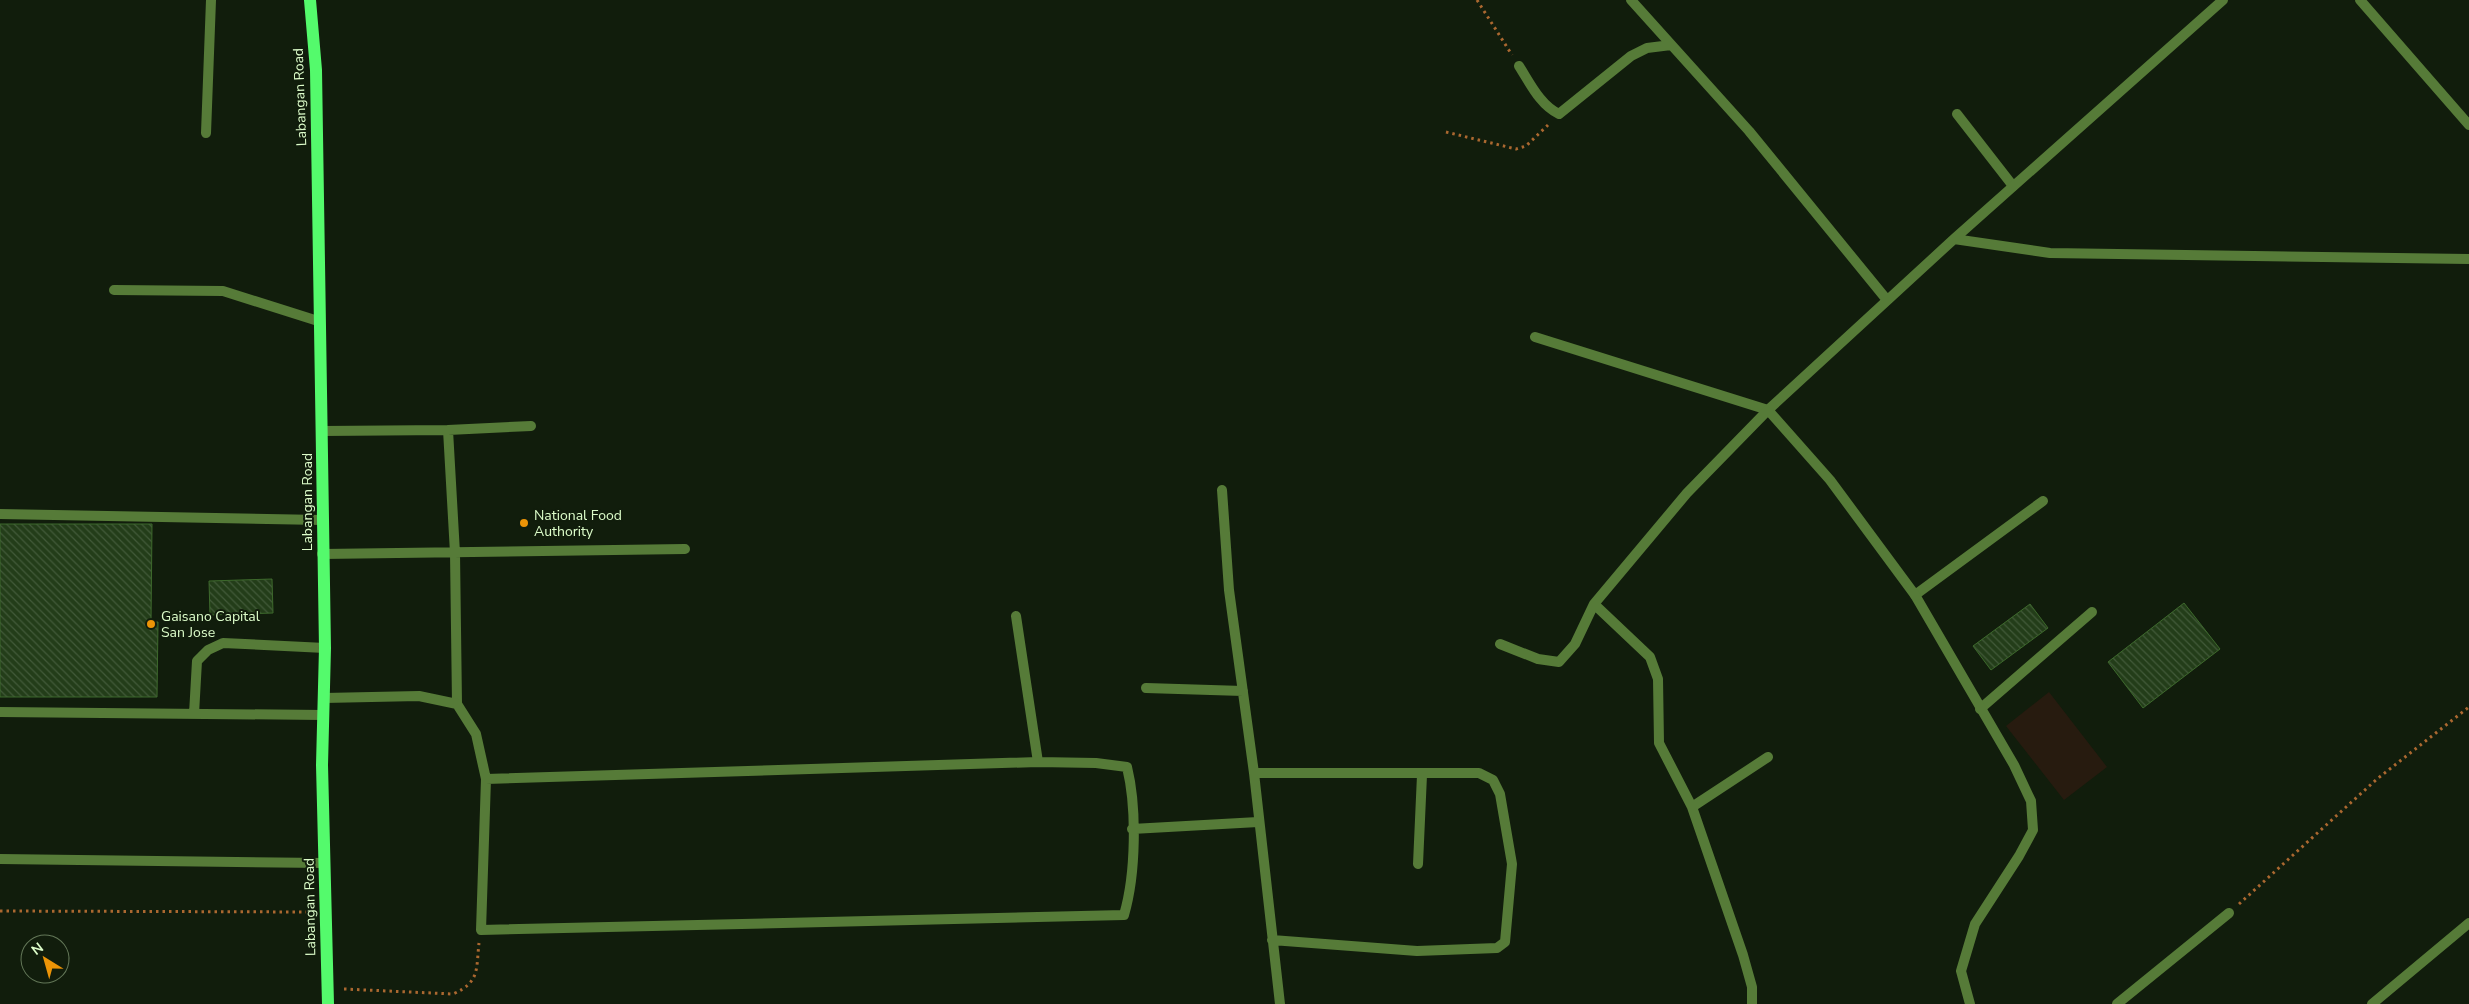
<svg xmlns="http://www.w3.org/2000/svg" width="2469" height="1004" font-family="'Nunito Sans',sans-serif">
  <defs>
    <pattern id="building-back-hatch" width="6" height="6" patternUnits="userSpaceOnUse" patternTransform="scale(1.25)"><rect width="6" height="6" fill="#233d19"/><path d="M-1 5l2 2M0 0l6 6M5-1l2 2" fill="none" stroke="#425a39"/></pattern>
  </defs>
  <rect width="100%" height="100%" fill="#111d0c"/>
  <!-- garden -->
  <path fill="#271b0f" d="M2049,692L2107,767L2064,800L2006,726Z"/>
  <!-- building -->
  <path fill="url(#building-back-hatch)" stroke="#3d692c" d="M0,524H152L151,622H158L157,697H0Z
    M272,579L273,613L210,615L209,581Z
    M2184,603L2220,649L2143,708L2108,662Z
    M2030,604L2048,628L1991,670L1973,646Z"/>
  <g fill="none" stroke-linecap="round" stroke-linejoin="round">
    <!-- path -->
    <path stroke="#ab6830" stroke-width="3" stroke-dasharray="2.5 4" stroke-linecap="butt" d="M1477,0L1512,55
      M1446,132L1516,149L1526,146L1548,125
      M2239,904L2377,779L2469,707
      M0,911L309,912
      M344,989L453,994C480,982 476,970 479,943"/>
    <!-- lane -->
    <path stroke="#567b38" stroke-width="10" d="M1957,114L2013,186
      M206,133L211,0
      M114,290L223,291L318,321
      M1535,337L1768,410
      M322,431L448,430
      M0,514L321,520
      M322,554L685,549
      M1915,595L2043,501
      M457,704L455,553L448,430L531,426
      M1980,709L2092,612
      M0,712L323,715
      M194,714L197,661L208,650L223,643L325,648
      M0,859L324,863
      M1418,864L1422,775"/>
    <!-- street -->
    <path stroke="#567b38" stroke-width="10" d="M1631,0L1749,131L1887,300
      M2360,0L2469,125
      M1519,66C1530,83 1540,105 1559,114L1631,56L1647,48L1671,45
      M1954,239L2050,253L2469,259
      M1768,410L1830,480L1915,595L2014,765L2031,801L2033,830L2019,856L1975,924L1961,971L1970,1004
      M1222,490L1229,590L1254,773L1280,1004
      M1016,616L1038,762
      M1500,644L1538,659L1559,662L1575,644L1594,604
      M1146,688L1243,691
      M324,698L419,696L457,704L476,734L486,779L481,930L1124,915C1136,874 1137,808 1127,767L1096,763L1038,762L486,779
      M1254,773H1479L1493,780L1500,794L1512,864L1505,942L1497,948L1417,951L1272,940
      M1692,807L1768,757
      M1132,829L1258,822
      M1752,1004V987L1743,955L1692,807L1659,743L1658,679L1650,657L1594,604L1687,493L1768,410L1954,239L2223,0
      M2117,1004L2229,913
      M2372,1004L2469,923"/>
    <!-- primary -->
    <path stroke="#54fa6c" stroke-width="12" d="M310,0L316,70L325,648L322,765L328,1004"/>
  </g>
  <!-- markers -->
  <g fill="#ec9407" stroke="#111d0c" stroke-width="2">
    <circle cx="524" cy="523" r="5"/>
    <circle cx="151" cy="624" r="5"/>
  </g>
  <g text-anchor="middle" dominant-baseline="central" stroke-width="4" stroke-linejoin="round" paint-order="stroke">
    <!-- street labels -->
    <g font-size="14" fill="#ddfdca" stroke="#111d0c">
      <text transform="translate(300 97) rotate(-92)">Labangan Road</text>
      <text transform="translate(307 502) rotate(-90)">Labangan Road</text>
      <text transform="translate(310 907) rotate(-91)">Labangan Road</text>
    </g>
    <!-- poi labels -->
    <g font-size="14" fill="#ddfdca" stroke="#111d0c" text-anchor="start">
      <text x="534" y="515">National Food<tspan x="534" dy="16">Authority</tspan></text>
      <text x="161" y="616">Gaisano Capital<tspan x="161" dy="16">San Jose</tspan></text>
    </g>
  </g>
  <!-- north arrow -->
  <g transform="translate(45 959) rotate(323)"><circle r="24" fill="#111d0c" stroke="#637758"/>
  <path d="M0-4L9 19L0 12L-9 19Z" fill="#ec9407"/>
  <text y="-8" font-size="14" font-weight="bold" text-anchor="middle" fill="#ddfdca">N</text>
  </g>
</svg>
